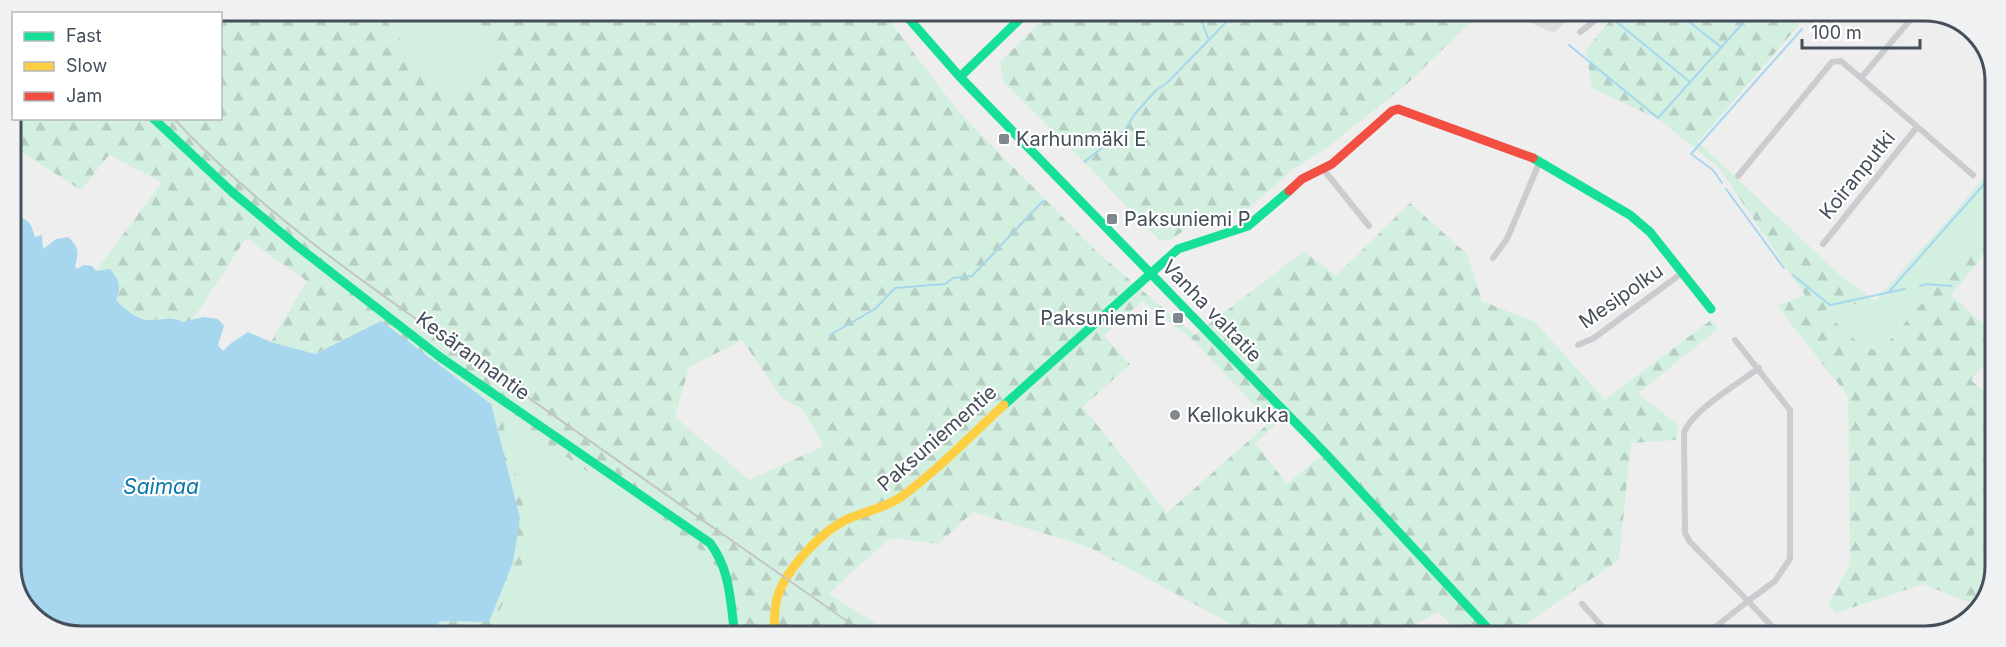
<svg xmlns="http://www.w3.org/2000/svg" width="2006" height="647" font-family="Inter,sans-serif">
  <defs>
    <pattern id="forest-firs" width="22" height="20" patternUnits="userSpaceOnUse" patternTransform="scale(1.5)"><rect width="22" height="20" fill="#d2efe0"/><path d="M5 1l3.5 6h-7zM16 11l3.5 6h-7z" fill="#b6cfc2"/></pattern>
    <pattern id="park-tufts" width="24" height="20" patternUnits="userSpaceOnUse" patternTransform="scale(1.5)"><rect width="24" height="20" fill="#d2efe0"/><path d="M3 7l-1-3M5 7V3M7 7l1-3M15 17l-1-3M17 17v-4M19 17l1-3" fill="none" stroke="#b6cfc2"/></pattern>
  </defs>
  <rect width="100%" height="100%" fill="#efeeee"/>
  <!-- education -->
  <path fill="#ddddde" d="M1505,12L1576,13L1554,33Z"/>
  <!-- grass -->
  <path fill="#d2efe0" d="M379,11H469L496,52L476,87L440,93Z
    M1995,163V220L1878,352L1861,345L1823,311L1830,308L1875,301L1960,206Z
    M499,410L705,553C731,579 719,604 727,635H503L493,626L522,563L526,517Z"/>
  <!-- forest -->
  <path fill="url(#forest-firs)" fill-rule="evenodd" d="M82,11H379L440,93L476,87L496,52L469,11L883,12L957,110L1098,253L1195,335L1304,251L1336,276L1410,203L1467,254L1482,301L1535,322L1605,400L1711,320L1718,329L1638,393L1678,425L1677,440L1631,443L1619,560L1509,635L1505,636H1462L1438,612L1393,636H1254L1089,547L973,512L938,544L896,538L888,540L844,579L829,594L894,635H727C719,604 731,580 705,553L500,411L526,517L522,563L493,625L503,635L424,634L442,621L489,622L381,321L315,354L271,342L307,281L246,238L191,322H183L174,318L149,320L131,315L116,300C122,288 119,280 110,270L96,271L162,182L109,155L81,190L11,145V81L13,74L14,118H220V14L74,13ZM1142,301L1193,340L1270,422L1167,513L1083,407L1130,364L1104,336ZM742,340L782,398L802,409L824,446L749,480L675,417L689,367ZM1287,415L1324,453L1287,484L1255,443Z
    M1051,12H1481L1409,82L1328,147L1292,170L1249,208L1227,218L1189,227L1170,240H1159L1082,160L1004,83L1000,62Z
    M1616,13H1784L1799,25L1698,142L1842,277L1875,301L1830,308L1823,311L1861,345L1879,352L1995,220V249L1986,252L1951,295L1994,334V353L1971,380L1994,400L1993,512L1973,535L1993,548V584L1978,606L1923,584L1836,613L1828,605L1850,564L1848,396L1777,306L1805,295L1719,168L1660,120L1592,88L1586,50Z"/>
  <!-- park -->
  <path fill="url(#park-tufts)" d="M1993,512V548L1973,535Z"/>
  <!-- water -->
  <path fill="#a6d7ee" d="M15,216C30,220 31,223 35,237L42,235L43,249L56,239L68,237C79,247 79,252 75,266L77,269L84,265L92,266L96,271L110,269C119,280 122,287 116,300C126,310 135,319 149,320C164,321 169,315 183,322L203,317L218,319L224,326L218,345L223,351L230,344L248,332L271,342L315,354L381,321L491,404L520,518L513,562L489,622L442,621L424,634H63L25,609L11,570V217Z"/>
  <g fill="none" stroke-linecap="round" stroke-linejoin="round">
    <!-- stream -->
    <path stroke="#a6d7ee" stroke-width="2" d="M1198,12L1209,40
      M1678,13L1721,47
      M1736,13L1745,20
      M1613,19L1690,82
      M1569,45L1658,118L1752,13
      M1084,162L1125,130L1134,115L1156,90L1167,83L1236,12
      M1722,183L1713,170L1691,154L1802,29
      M1726,189L1784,268
      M1793,275L1830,305L1905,289
      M1920,286L1927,284L1952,286
      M1888,293L1986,182
      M830,335L875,309L895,288L945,284L953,278L972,276L1043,201"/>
    <!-- street -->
    <path stroke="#cacccf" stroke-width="6" d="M1916,13L1861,78L1973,175
      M1580,32L1605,13
      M1323,169L1369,226
      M1738,176L1832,62L1841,61L1861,78
      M1823,244L1917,127
      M1493,258L1507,239L1540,161
      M1735,340L1790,410V559L1775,581L1748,601L1690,542L1685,533L1684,433C1691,411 1739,383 1759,368
      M1578,345L1594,338L1682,273
      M1582,604L1611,636
      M1704,636L1748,601L1781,636"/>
    <!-- fast -->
    <path stroke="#16e098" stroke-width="9" d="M903,12L960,77L1325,453L1495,636
      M960,77L1027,12
      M153,118L232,192L297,246L440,357L710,543C731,571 730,602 735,635
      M1533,158L1630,215L1650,232L1711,309
      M1004,405L1178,249L1248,226L1289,191"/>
    <!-- slow -->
    <path stroke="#ffcf43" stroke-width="9" d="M774,635C774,623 774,610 777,598C786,569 822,530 850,518C867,511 885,508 901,497C938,470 970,436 1004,405"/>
    <!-- jam -->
    <path stroke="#f24e42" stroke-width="9" d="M1289,191L1302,179L1332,164L1392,111L1398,109L1533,158"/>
    <!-- rail -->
    <path stroke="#c4c5c8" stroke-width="2" d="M75,13L76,14
      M173,118C266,217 381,295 492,372C617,460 741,548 867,635"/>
  </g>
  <!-- markers -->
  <g fill="#80878e" stroke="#fff" stroke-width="2">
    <rect x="998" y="133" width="12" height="12" rx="3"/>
    <rect x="1106" y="213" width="12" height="12" rx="3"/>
    <rect x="1172" y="312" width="12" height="12" rx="3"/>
    <circle cx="1175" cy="415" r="6"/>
  </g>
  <g text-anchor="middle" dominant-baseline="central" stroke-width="4.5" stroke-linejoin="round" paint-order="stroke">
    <!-- poi labels -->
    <g font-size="20" fill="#454f5b" stroke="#fff" text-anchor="start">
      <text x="1016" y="139">Karhunmäki E</text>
      <text x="1124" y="219">Paksuniemi P</text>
      <text x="1166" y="318" text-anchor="end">Paksuniemi E</text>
      <text x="1187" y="415">Kellokukka</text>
    </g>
    <!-- street labels -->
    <g font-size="20" fill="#454f5b" stroke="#fff">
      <text transform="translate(1857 175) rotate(-51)">Koiranputki</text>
      <text transform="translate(1621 296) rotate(-35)">Mesipolku</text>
      <text transform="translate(1212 311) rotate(46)">Vanha valtatie</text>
      <text transform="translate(473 356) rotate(36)">Kesärannantie</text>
      <text transform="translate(937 438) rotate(-41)">Paksuniementie</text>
    </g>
    <!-- water labels -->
    <g font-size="21" font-style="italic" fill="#0978ab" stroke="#fff">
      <text x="161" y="486">Saimaa</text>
    </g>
  </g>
  <!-- crop -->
  <path d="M0 0H2006V647H0ZM81 21H1925A60 60 0 0 1 1985 81V566A60 60 0 0 1 1925 626H81A60 60 0 0 1 21 566V81A60 60 0 0 1 81 21Z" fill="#f0f1f2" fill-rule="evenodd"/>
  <path fill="none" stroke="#454f5b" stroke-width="3" d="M81 21H1925A60 60 0 0 1 1985 81V566A60 60 0 0 1 1925 626H81A60 60 0 0 1 21 566V81A60 60 0 0 1 81 21Z"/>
  <!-- legend -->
  <rect x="12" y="12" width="210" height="108" fill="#ffffff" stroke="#b5b9bd" stroke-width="1.5"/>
  <rect x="24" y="32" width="30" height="9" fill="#16e098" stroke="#b5b9bd" stroke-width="1.5"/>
  <text x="66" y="42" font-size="18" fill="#454f5b">Fast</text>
  <rect x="24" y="62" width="30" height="9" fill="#ffcf43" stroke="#b5b9bd" stroke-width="1.5"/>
  <text x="66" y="72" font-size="18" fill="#454f5b">Slow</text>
  <rect x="24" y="92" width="30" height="9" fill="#f24e42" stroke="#b5b9bd" stroke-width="1.5"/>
  <text x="66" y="102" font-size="18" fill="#454f5b">Jam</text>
  <!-- scale -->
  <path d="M1802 39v9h118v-9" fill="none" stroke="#454f5b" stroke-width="3"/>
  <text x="1811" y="39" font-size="18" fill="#454f5b" stroke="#ffffff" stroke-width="4.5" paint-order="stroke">100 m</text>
</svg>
